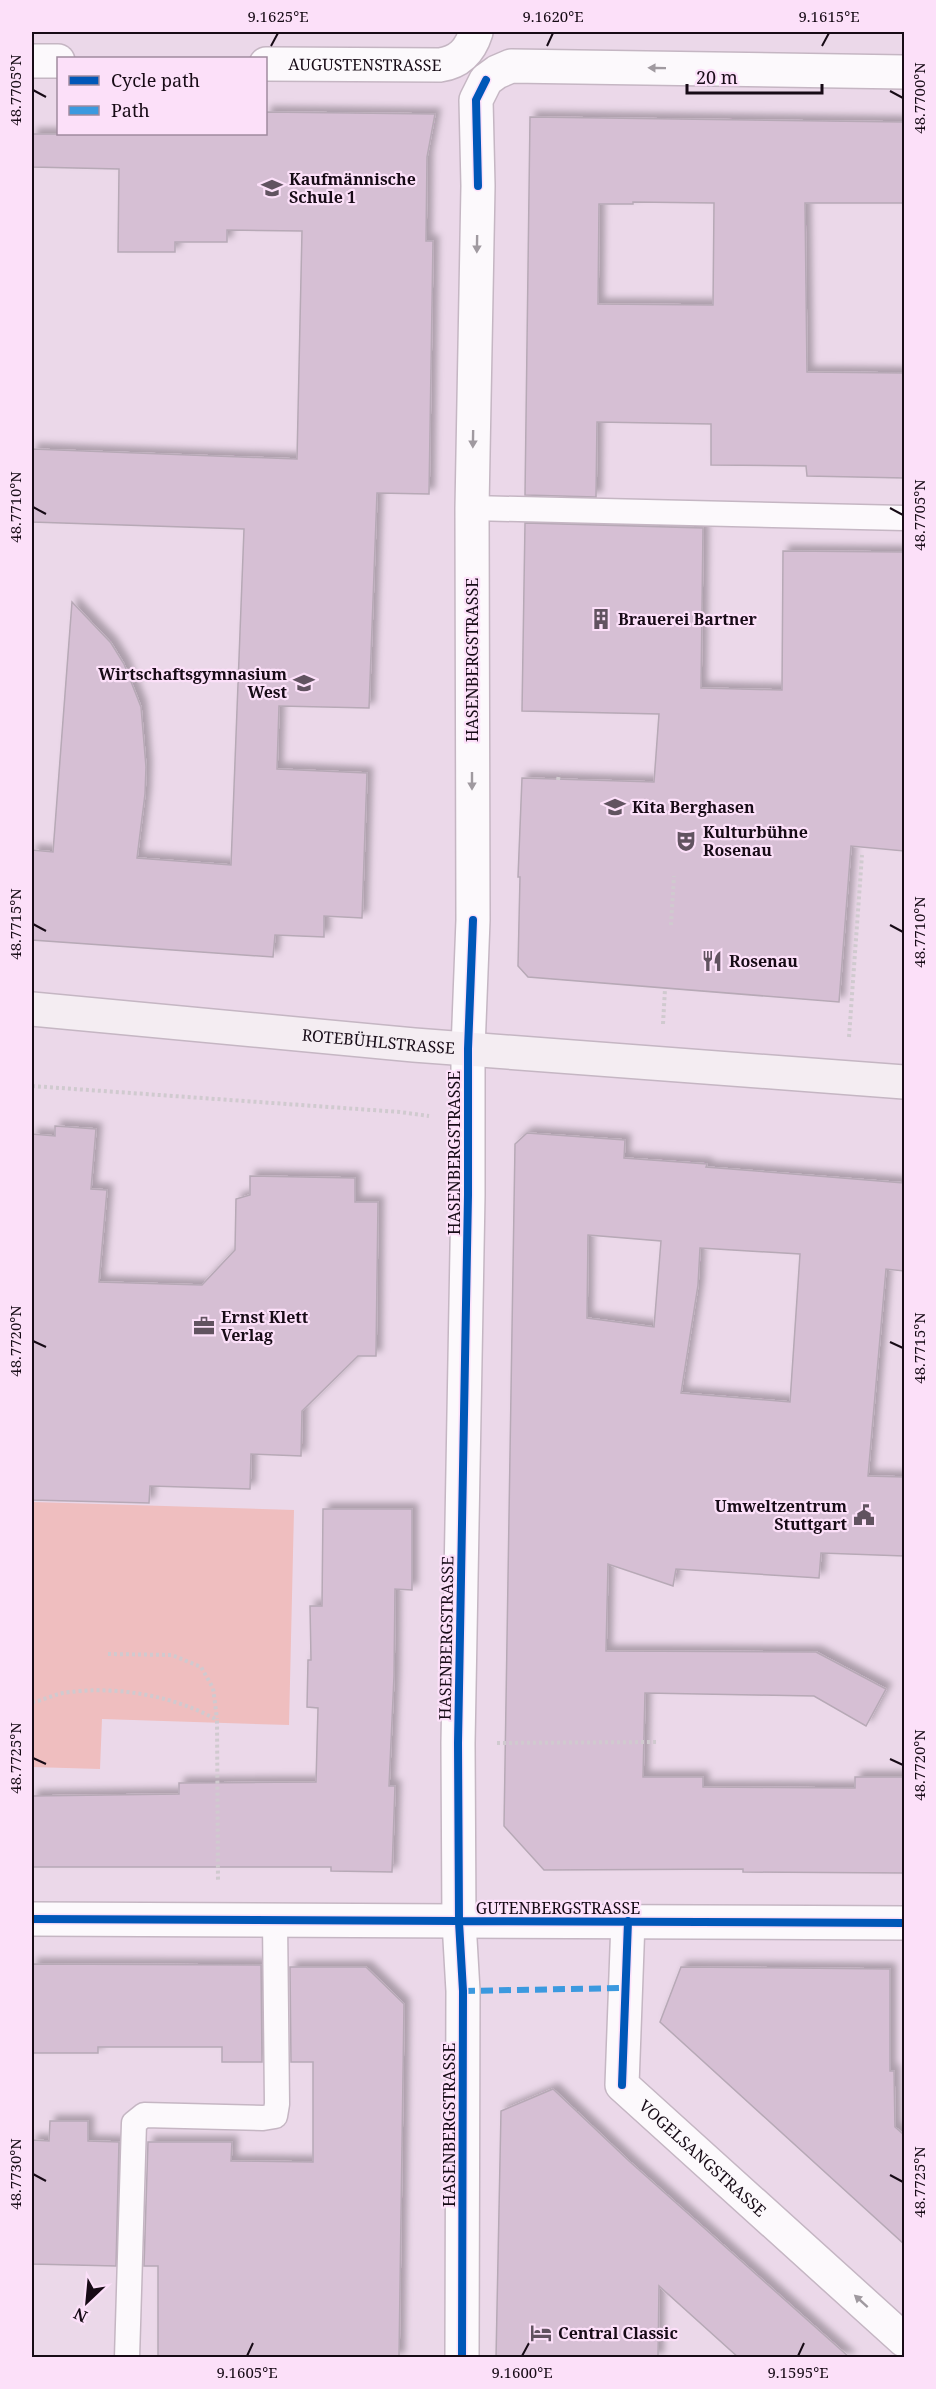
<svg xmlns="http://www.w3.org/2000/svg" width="936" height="2389" font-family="'Noto Serif',serif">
  <defs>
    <filter id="shadow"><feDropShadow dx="5.5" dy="-5.5" stdDeviation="3" flood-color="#0004"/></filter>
  </defs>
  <rect width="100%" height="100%" fill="#ebd8e9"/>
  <!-- green -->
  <path fill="#efbebf" d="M32,1502L294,1510L289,1725L102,1719L100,1769L32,1767Z"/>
  <!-- building -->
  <path fill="#d6bfd4" stroke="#b7a9b6" stroke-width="1.5" fill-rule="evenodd" filter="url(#shadow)" d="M266,112L435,114L427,157L426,241H433L429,494L377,493L369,708L279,706L277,769L367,773L362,918L324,916V937L275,935L273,957L32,940V850L53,852L72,602L111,643L124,664L141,707L146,767L145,794L137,858L231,865L244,529L32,522V449L297,459L302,231L227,230V242H175V252H118L119,169L32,167V134H266Z
    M530,117L904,122V203H805L807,372L904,373V478L807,476L806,466L711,465V424L597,422L596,497L525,495ZM633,202L714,203L713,305L598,304L599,204H633Z
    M525,523L703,528L701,688L782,690L783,551L904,552V851L851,846L839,1002L528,977L518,966L520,877H518L522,778L654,782L659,714L522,711Z
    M55,1126L96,1129L91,1189L107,1190L99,1282L202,1285L235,1250L236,1199L250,1195V1176L355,1178V1202H378L376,1356H358L302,1411L301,1456L251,1454L250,1489L150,1486L149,1503L32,1500V1134L55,1136Z
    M527,1133L625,1140L624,1158L707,1164L706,1167L904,1183V1271L886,1269L868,1476L904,1477V1556L821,1553L819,1578L676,1569L673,1586L608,1564L606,1651L816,1652L886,1689L866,1726L814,1696L645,1693L643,1777H703V1787L855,1788V1777H904V1873L743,1872V1869L544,1870L504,1826L515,1144ZM588,1235L661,1241L654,1327L587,1318ZM700,1248L800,1254L790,1402L681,1393L698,1285Z
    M323,1509H412V1590L395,1589L394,1676L389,1786H395L392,1872L331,1871V1867H32V1796L179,1794V1783L316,1782L318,1708L307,1707L308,1660H311L310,1606H322Z
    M32,1964L261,1965L262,2062H222V2047H98V2053H32Z
    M290,1967H366L404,2004L399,2358H158V2266H144L148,2142H232L231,2161L313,2162V2062H291Z
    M681,1967L890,1969V2071H894L895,2127L904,2135V2244L660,2022Z
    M553,2089L629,2161L850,2358H739L659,2286L658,2358H496L501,2111Z
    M50,2121H88V2141L119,2142L116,2266L32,2264V2140L49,2141Z"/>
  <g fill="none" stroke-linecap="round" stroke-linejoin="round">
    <defs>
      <path id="service" d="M472,508L904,518
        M127,2358L134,2123L144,2115L263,2118L275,2116L277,2104L275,1921"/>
      <g id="minor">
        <path d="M32,61H58"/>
        <path id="s1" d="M266,64L440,65C460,62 470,51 476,32"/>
        <path d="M32,1919L904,1923"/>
        <path id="s2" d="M628,1921L622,2085L904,2340"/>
        <path d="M462,2358L463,1991L459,1922L458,1743L468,1195V1049L473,920L472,508L478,186L476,100L486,80L497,72L511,66L904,72"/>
      </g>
      <g id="secondary">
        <path id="s3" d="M32,1009L414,1045L904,1082"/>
      </g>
    </defs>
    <!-- service casing -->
    <use href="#service" stroke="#c5b6c3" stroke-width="27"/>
    <!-- minor casing -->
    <use href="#minor" stroke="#c5b6c3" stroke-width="36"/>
    <!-- secondary casing -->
    <use href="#secondary" stroke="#c5b6c3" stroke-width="36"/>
    <!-- path -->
    <path stroke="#d0cacf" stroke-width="4" stroke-dasharray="3 3" stroke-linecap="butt" d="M558,780L559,774
      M671,925L674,876
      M663,1024L665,989
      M849,1037L862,855
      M32,1086L400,1112L429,1116
      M108,1654L172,1655L201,1667L213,1688L217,1719
      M32,1702C42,1701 52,1695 63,1693C113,1685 173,1695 217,1720L218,1881
      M497,1743L658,1742"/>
    <!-- service -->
    <use href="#service" stroke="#fcf9fc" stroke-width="24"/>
    <!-- minor -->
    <use href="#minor" stroke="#fcf9fc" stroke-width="33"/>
    <!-- secondary -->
    <use href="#secondary" stroke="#f4edf2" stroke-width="33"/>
    <!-- quiet -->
    <path stroke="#3b99df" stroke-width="6" stroke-dasharray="12 6" stroke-linecap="butt" d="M463,1991L624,1988"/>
    <defs>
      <path id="cycleway" d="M478,186L476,100L486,80
        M32,1919L904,1923
        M622,2085L628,1921
        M462,2358L463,1991L459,1922L458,1743L468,1195V1049L473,920"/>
    </defs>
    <!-- cycleway casing -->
    <use href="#cycleway" stroke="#fce0f9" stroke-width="11"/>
    <!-- cycleway -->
    <use href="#cycleway" stroke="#0057b8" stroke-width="8"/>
  </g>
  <!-- one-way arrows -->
  <defs><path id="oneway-solid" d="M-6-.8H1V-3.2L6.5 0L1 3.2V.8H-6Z" transform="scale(1.5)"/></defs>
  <g fill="#a09aa0">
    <use href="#oneway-solid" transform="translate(657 68) rotate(-179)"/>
    <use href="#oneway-solid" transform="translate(477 244) rotate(91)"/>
    <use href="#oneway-solid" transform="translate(473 439) rotate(91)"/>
    <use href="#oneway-solid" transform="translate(472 781) rotate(90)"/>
    <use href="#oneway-solid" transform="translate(861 2301) rotate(-138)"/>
  </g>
  <!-- ticks -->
  <path fill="none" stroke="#170b16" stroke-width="2" d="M271,46L278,33M547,46L553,33M822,46L829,33M33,90L46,97M890,91L903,98M33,507L46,514M890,508L903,515M33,924L46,931M890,925L903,932M33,1341L46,1347M890,1342L903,1348M33,1758L46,1764M890,1759L903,1765M33,2174L46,2181M890,2175L903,2182M247,2356L253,2343M522,2356L529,2343M798,2356L804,2343"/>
  <!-- icons -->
  <defs>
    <symbol id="school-bare" viewBox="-9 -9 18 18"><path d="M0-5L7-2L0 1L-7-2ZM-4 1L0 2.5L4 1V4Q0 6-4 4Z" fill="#615360" stroke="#fce0f9" stroke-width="2.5" paint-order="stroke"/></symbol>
    <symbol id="building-bare" viewBox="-9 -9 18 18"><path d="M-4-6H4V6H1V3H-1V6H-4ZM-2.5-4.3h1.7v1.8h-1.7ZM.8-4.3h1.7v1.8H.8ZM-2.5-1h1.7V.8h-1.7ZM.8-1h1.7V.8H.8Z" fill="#615360" stroke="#fce0f9" stroke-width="2.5" paint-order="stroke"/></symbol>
    <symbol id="theatre-bare" viewBox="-9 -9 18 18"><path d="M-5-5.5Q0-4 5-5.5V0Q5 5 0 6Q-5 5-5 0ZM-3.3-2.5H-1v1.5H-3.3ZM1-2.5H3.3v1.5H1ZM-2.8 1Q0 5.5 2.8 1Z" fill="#615360" stroke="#fce0f9" stroke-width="2.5" paint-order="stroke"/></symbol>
    <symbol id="restaurant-bare" viewBox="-9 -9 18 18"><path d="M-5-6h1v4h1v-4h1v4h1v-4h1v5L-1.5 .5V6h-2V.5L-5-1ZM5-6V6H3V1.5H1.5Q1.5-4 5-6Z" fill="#615360" stroke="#fce0f9" stroke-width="2.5" paint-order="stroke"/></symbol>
    <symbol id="office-bare" viewBox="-9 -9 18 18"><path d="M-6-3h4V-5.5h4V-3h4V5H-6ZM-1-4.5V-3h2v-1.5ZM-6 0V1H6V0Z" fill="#615360" stroke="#fce0f9" stroke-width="2.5" paint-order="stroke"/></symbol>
    <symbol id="civic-bare" viewBox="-9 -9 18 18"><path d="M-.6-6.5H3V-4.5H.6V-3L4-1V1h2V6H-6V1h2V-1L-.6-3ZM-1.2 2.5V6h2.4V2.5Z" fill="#615360" stroke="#fce0f9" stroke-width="2.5" paint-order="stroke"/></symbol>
    <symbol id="hotel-bare" viewBox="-9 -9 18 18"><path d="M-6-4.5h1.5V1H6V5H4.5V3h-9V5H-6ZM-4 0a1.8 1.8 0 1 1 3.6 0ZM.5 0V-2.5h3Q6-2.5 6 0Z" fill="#615360" stroke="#fce0f9" stroke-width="2.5" paint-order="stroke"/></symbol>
  </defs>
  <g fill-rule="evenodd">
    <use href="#school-bare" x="257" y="173" width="30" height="30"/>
    <use href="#building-bare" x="586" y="604" width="30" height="30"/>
    <use href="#school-bare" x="289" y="668" width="30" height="30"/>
    <use href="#school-bare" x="600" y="792" width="30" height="30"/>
    <use href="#theatre-bare" x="671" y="826" width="30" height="30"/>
    <use href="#restaurant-bare" x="697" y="946" width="30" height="30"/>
    <use href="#office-bare" x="189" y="1311" width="30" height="30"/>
    <use href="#civic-bare" x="849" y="1500" width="30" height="30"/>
    <use href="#hotel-bare" x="526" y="2318" width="30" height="30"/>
  </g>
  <g text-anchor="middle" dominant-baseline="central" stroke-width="4.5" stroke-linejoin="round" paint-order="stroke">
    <!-- street labels -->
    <g font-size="16" fill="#170b16" stroke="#fce0f9">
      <text stroke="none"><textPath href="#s1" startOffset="99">AUGUSTENSTRASSE</textPath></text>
      <text transform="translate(472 660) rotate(-90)">HASENBERGSTRASSE</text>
      <text stroke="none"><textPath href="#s3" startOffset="348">ROTEBÜHLSTRASSE</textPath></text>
      <text transform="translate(454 1153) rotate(-90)">HASENBERGSTRASSE</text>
      <text transform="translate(446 1638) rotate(-89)">HASENBERGSTRASSE</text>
      <text x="558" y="1908">GUTENBERGSTRASSE</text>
      <text transform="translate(449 2125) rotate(-90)">HASENBERGSTRASSE</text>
      <text stroke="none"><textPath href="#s2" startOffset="273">VOGELSANGSTRASSE</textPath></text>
    </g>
    <!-- poi labels -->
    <g font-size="16" font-weight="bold" fill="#170b16" stroke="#fce0f9" text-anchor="start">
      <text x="289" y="179">Kaufmännische<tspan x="289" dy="18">Schule 1</tspan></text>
      <text x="618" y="619">Brauerei Bartner</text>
      <text x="287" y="674" text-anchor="end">Wirtschaftsgymnasium<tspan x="287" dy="18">West</tspan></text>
      <text x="632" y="807">Kita Berghasen</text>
      <text x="703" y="832">Kulturbühne<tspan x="703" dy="18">Rosenau</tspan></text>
      <text x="729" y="961">Rosenau</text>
      <text x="221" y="1317">Ernst Klett<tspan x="221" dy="18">Verlag</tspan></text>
      <text x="847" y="1506" text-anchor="end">Umweltzentrum<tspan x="847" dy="18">Stuttgart</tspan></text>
      <text x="558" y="2333">Central Classic</text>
    </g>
  </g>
  <!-- border -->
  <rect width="936" height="2389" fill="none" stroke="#fce0f9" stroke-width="66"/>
  <!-- legend -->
  <rect x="57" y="57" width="210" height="78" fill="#fce0f9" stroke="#a08b9e" stroke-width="1.5"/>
  <rect x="69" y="76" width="30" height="9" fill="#0057b8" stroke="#a08b9e" stroke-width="1.5"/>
  <text x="111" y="87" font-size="18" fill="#170b16">Cycle path</text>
  <rect x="69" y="106" width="30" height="9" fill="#3b99df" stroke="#a08b9e" stroke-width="1.5"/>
  <text x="111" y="117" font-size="18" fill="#170b16">Path</text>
  <!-- north arrow -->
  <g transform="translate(87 2302) rotate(206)" stroke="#fce0f9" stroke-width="4.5" paint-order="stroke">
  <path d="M0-4.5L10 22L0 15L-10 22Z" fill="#170b16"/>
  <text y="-9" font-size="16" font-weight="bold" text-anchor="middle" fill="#170b16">N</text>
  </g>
  <!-- scale -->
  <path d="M687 84v9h135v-9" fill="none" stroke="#170b16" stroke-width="3"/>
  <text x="696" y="84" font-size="18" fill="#170b16" stroke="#fce0f9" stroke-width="4.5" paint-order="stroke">20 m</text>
  <rect x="33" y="33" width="870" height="2323" fill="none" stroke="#170b16" stroke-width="2"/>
  <g font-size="15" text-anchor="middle" fill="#170b16">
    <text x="278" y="22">9.1625°E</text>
    <text x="553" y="22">9.1620°E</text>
    <text x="829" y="22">9.1615°E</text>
    <text transform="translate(16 90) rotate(-90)" y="5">48.7705°N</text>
    <text transform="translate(920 98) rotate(-90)" y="5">48.7700°N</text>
    <text transform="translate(16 507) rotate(-90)" y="5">48.7710°N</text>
    <text transform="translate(920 515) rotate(-90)" y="5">48.7705°N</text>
    <text transform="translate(16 924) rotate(-90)" y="5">48.7715°N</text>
    <text transform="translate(920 932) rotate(-90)" y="5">48.7710°N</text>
    <text transform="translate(16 1341) rotate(-90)" y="5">48.7720°N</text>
    <text transform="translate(920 1348) rotate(-90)" y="5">48.7715°N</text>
    <text transform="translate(16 1758) rotate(-90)" y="5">48.7725°N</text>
    <text transform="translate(920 1765) rotate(-90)" y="5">48.7720°N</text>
    <text transform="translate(16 2174) rotate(-90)" y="5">48.7730°N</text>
    <text transform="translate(920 2182) rotate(-90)" y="5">48.7725°N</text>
    <text x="247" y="2378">9.1605°E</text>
    <text x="522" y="2378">9.1600°E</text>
    <text x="798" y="2378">9.1595°E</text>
  </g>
</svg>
